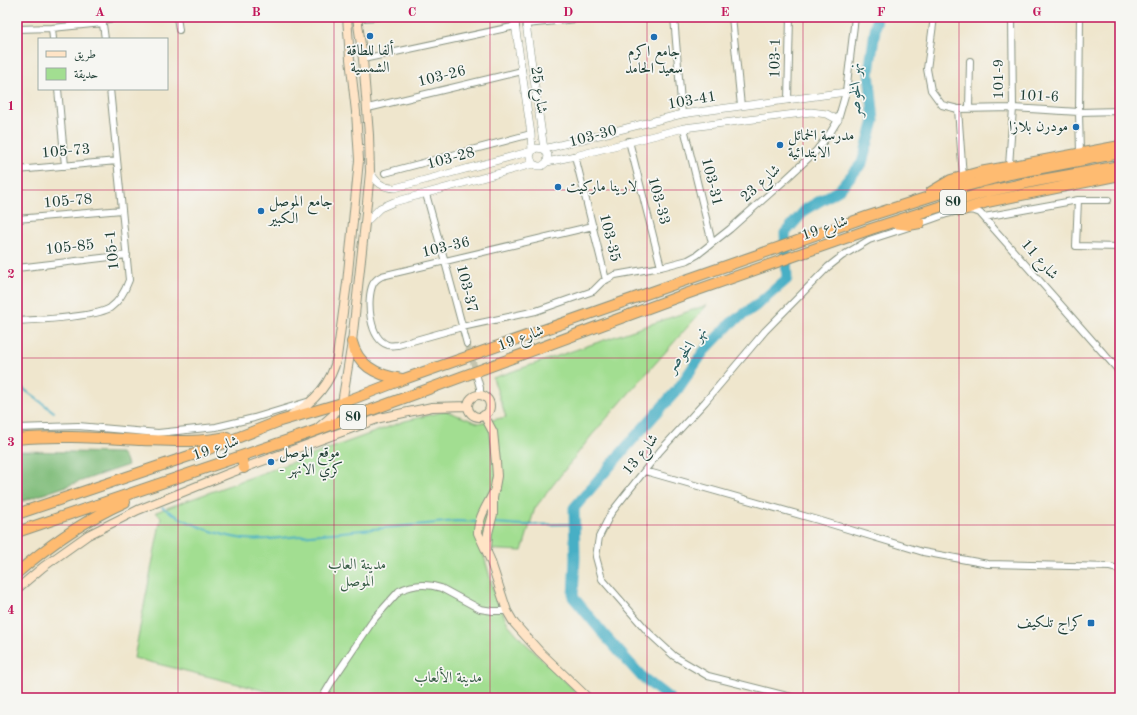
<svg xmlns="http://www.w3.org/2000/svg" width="1137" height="715" font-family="'Old Standard TT',Amiri,serif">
  <rect width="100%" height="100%" fill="#f6f6f2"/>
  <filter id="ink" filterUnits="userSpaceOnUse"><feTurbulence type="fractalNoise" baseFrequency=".025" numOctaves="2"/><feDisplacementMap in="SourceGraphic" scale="8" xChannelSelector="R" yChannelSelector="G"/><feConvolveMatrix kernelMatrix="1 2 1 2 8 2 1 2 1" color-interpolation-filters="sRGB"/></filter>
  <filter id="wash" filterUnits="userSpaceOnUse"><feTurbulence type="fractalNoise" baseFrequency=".012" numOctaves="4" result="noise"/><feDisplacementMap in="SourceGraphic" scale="16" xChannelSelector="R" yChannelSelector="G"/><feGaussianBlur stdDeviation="0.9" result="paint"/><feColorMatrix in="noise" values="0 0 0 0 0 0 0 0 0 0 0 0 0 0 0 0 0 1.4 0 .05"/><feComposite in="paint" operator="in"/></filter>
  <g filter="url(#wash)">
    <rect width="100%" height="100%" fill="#efe6cd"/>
    <!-- green -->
    <path fill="#a2de91" stroke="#608e62" d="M707,305L592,435L535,508L522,551L482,549L495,595L508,624L522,640L583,698H294L134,658L161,518L156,512L405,421L446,411L478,423L506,417L493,378Z"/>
    <!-- forest -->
    <path fill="#81bd7b" stroke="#507d58" d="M20,451L121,453L128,465L17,503V452Z"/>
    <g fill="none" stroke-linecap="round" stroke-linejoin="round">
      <!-- stream -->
      <path stroke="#47afc5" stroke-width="2" d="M17,384L54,412
        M162,507C186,523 216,535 244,539C252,540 261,539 269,539L457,521L477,522
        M494,523L523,525L575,524"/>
      <!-- river -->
      <path stroke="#47afc5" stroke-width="11" d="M669,698L642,677L607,638L573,597L575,558L574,508L635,437L678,389L704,351L731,323L757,305L787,279L785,233L806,209L839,190L862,163L874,121L869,72L877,17"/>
    </g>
  </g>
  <g filter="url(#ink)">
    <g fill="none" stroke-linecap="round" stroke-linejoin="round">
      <!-- minor-tunnel -->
      <path stroke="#c5c4ae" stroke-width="6" stroke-dasharray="6 3" stroke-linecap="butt" d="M467,344L477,374"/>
      <defs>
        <path id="minor" d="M102,17L105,39
          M177,17L179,30
          M674,17L682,114
          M732,17L741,106
          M934,17L927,69L931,90L942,105L958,109L1013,108L1079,112L1120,111
          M358,18L378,17
          M102,20L121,17
          M526,24L597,17
          M52,28L53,39
          M17,29L52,28L103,23
          M363,59L516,26
          M58,89L65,166
          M788,100L790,17
          M368,108L522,71
          M958,109L963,177
          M969,109L970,61
          M684,128L712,243
          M629,141L661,267
          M1080,153L1079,112L1080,17
          M575,156L606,280
          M1009,166L1013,108L1012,17
          M17,170L117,161
          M385,173L531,134
          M426,194L445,262L467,344
          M1078,200L1076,246L1120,247
          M984,217L1078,200H1108
          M17,219L122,210
          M918,224C935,219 964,204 980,213L1120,372
          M593,226L382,276C378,278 375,280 373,284C366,299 369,339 388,345C390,346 395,345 398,345L462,327L536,311L593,291L602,282L615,275L661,267L688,260L697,255L730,229L785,180L816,151L830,133L838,120L846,92L855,17
          M17,268L127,255
          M17,321C37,320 96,317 110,308C120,301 125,291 129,280L110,89
          M477,377L480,388V395
          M17,428L78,426L158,433L216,427L254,418L307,402
          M645,471L818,520L923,552L988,564L1110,567L1118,569L1120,571
          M322,698L334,678L374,619L399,591C413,584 426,583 441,588L480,609L493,611H507
          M795,698L708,676L674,656L649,633L602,579L596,557L599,537L611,513L660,451L705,402L765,331L828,267L842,256L869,240L909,227"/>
        <path id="tertiary" d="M514,17L531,134L532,151L530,157L533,164
          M525,17L544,149L548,155L547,162
          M370,172C376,182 382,188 395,188L532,151L536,148L544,149L682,114L846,92
          M365,223L380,208L394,202L533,164L538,166H542L547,162L575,156L684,128L811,112L827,114L838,120"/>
        <path id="secondary" d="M468 406a11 11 0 1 1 22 0a11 11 0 1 1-22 0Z
          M292,414C314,403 332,382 337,357L347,283L359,160L356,112L350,59L347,17
          M484,415L493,432L496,462L497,476L493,498V514L488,533L487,549
          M318,428L333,415L342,403L352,342L365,223L370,172L369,135L363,59L357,17
          M495,489C489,503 478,516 478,533L490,559L507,611L514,623L539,651L588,698
          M17,589L43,567L88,535L138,510L230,473L380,418L432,407L468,406"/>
        <path id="trunk" d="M931,192L951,180L980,172L1120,146
          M960,211L987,202L1120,175
          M894,223L909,225L920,223
          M352,342C358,366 379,376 402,379
          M17,439C58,435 100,438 142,440C170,441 198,443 227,437
          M241,456L244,468
          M17,514L201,452L280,421L342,403L404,379L683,281L869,216L941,193L1010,174L1120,153
          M17,532L309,433L686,294L871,229L985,192L1036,181L1120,166
          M17,573C50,544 85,520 125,502"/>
      </defs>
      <!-- minor casing -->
      <use href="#minor" stroke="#879280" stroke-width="8"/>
      <!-- tertiary casing -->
      <use href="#tertiary" stroke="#879280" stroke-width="8"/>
      <!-- secondary casing -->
      <use href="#secondary" stroke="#879280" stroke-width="10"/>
      <!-- trunk casing -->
      <use href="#trunk" stroke="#879280" stroke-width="12"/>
      <!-- minor -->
      <use href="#minor" stroke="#fff" stroke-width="6"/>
      <!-- tertiary -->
      <use href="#tertiary" stroke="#fff" stroke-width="7"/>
      <!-- secondary -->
      <use href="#secondary" stroke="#ffe4c6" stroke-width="8"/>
      <!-- trunk -->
      <use href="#trunk" stroke="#febb71" stroke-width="10"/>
    </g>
  </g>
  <!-- grid -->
  <path fill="none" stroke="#c2185b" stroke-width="1" stroke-opacity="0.55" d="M178,17V698M334,17V698M490,17V698M647,17V698M803,17V698M959,17V698M17,190H1120M17,358H1120M17,525H1120"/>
  <!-- markers -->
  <g fill="#1f6fb2" stroke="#f6f6f2" stroke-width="1.5">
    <circle cx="370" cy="36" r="4"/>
    <circle cx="654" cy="37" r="4"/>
    <circle cx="1076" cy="127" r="4"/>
    <circle cx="780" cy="145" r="4"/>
    <circle cx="558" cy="187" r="4"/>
    <circle cx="261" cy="211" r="4"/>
    <circle cx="271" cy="462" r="4"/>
    <rect x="1087" y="619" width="8" height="8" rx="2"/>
  </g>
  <g text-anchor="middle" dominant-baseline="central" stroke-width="3.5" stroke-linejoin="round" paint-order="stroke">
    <!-- shield labels -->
    <g fill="#f6f6f2" stroke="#60746d" stroke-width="1">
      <rect x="940" y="190" width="26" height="24" rx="3"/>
      <rect x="340" y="405" width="26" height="24" rx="3"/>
    </g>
    <g font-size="14" font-weight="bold" fill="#1f3d34">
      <text x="953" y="202">80</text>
      <text x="353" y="417">80</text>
    </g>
    <!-- poi labels -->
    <g font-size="15" fill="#1f3d34" stroke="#f6f6f2" text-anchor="start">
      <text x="370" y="51" text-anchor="middle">ألفا للطاقة<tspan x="370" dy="17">الشمسية</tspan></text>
      <text x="654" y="52" text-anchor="middle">جامع اكرم<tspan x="654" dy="17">سعيد الحامد</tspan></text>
      <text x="1068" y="127" text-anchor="end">مودرن بلازا</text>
      <text x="788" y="136">مدرسة الخمائل<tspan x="788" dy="17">الابتدائية</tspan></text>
      <text x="566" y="187">لارينا ماركيت</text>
      <text x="269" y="202">جامع الموصل<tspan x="269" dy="17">الكبير</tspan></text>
      <text x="279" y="453">موقع الموصل<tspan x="279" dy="17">- كري الانهر</tspan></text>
      <text x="1083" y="623" text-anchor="end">كراج تلكيف</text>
    </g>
    <!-- street labels -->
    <g font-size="15" fill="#1f3d34" stroke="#f6f6f2">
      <text transform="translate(776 58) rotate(-89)">103-1</text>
      <text transform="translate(442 77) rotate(-14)">103-26</text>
      <text transform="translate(999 79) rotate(-90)">101-9</text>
      <text transform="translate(538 90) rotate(82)">شارع 25</text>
      <text transform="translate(1039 97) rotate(3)">101-6</text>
      <text transform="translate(692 101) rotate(-10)">103-41</text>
      <text transform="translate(593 137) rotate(-15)">103-30</text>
      <text transform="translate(66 152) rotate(-5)">105-73</text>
      <text transform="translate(451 159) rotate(-15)">103-28</text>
      <text transform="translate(711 182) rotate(76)">103-31</text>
      <text transform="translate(761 184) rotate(-42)">شارع 23</text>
      <text transform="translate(658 201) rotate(75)">103-33</text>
      <text transform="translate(68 202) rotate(-5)">105-78</text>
      <text transform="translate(825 229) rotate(-19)">شارع 19</text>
      <text transform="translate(609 238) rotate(76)">103-35</text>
      <text transform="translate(70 248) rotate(-6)">105-85</text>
      <text transform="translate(446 248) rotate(-13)">103-36</text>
      <text transform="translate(113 250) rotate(-96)">105-1</text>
      <text transform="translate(1039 260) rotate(49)">شارع 11</text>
      <text transform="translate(466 289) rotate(76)">103-37</text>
      <text transform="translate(521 339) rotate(-20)">شارع 19</text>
      <text transform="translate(216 449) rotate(-19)">شارع 19</text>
      <text transform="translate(641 455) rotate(-51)">شارع 13</text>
    </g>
    <!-- park labels -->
    <g font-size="15" fill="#395d47" stroke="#f6f6f2">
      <text x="357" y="565">مدينة العاب<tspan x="357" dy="17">الموصل</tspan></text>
      <text x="448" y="678">مدينة الألعاب</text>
    </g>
    <!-- water labels -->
    <g font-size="16" font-style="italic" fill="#2b5f60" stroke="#f6f6f2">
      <text transform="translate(856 90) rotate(-91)">نهر الخوصر</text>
      <text transform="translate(687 350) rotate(-50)">نهر الخوصر</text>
    </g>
  </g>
  <!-- margin -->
  <rect width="1137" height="715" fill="none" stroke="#f6f6f2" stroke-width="44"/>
  <!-- legend -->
  <rect x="38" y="38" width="130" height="52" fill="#f6f6f2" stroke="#a0aca6"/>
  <rect x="46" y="51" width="20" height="6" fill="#ffe4c6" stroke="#a0aca6"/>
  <text x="74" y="58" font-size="12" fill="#1f3d34">طريق</text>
  <rect x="46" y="68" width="20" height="12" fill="#a2de91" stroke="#a0aca6"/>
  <text x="74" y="78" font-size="12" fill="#1f3d34">حديقة</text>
  <rect x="22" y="22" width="1093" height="671" fill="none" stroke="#c2185b" stroke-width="1.5"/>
  <g font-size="13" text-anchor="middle" font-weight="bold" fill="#c2185b">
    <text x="100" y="16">A</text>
    <text x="256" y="16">B</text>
    <text x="412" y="16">C</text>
    <text x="568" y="16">D</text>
    <text x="725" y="16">E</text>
    <text x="881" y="16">F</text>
    <text x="1037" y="16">G</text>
    <text x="11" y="110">1</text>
    <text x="11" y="278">2</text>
    <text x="11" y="446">3</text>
    <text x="11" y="614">4</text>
  </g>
</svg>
